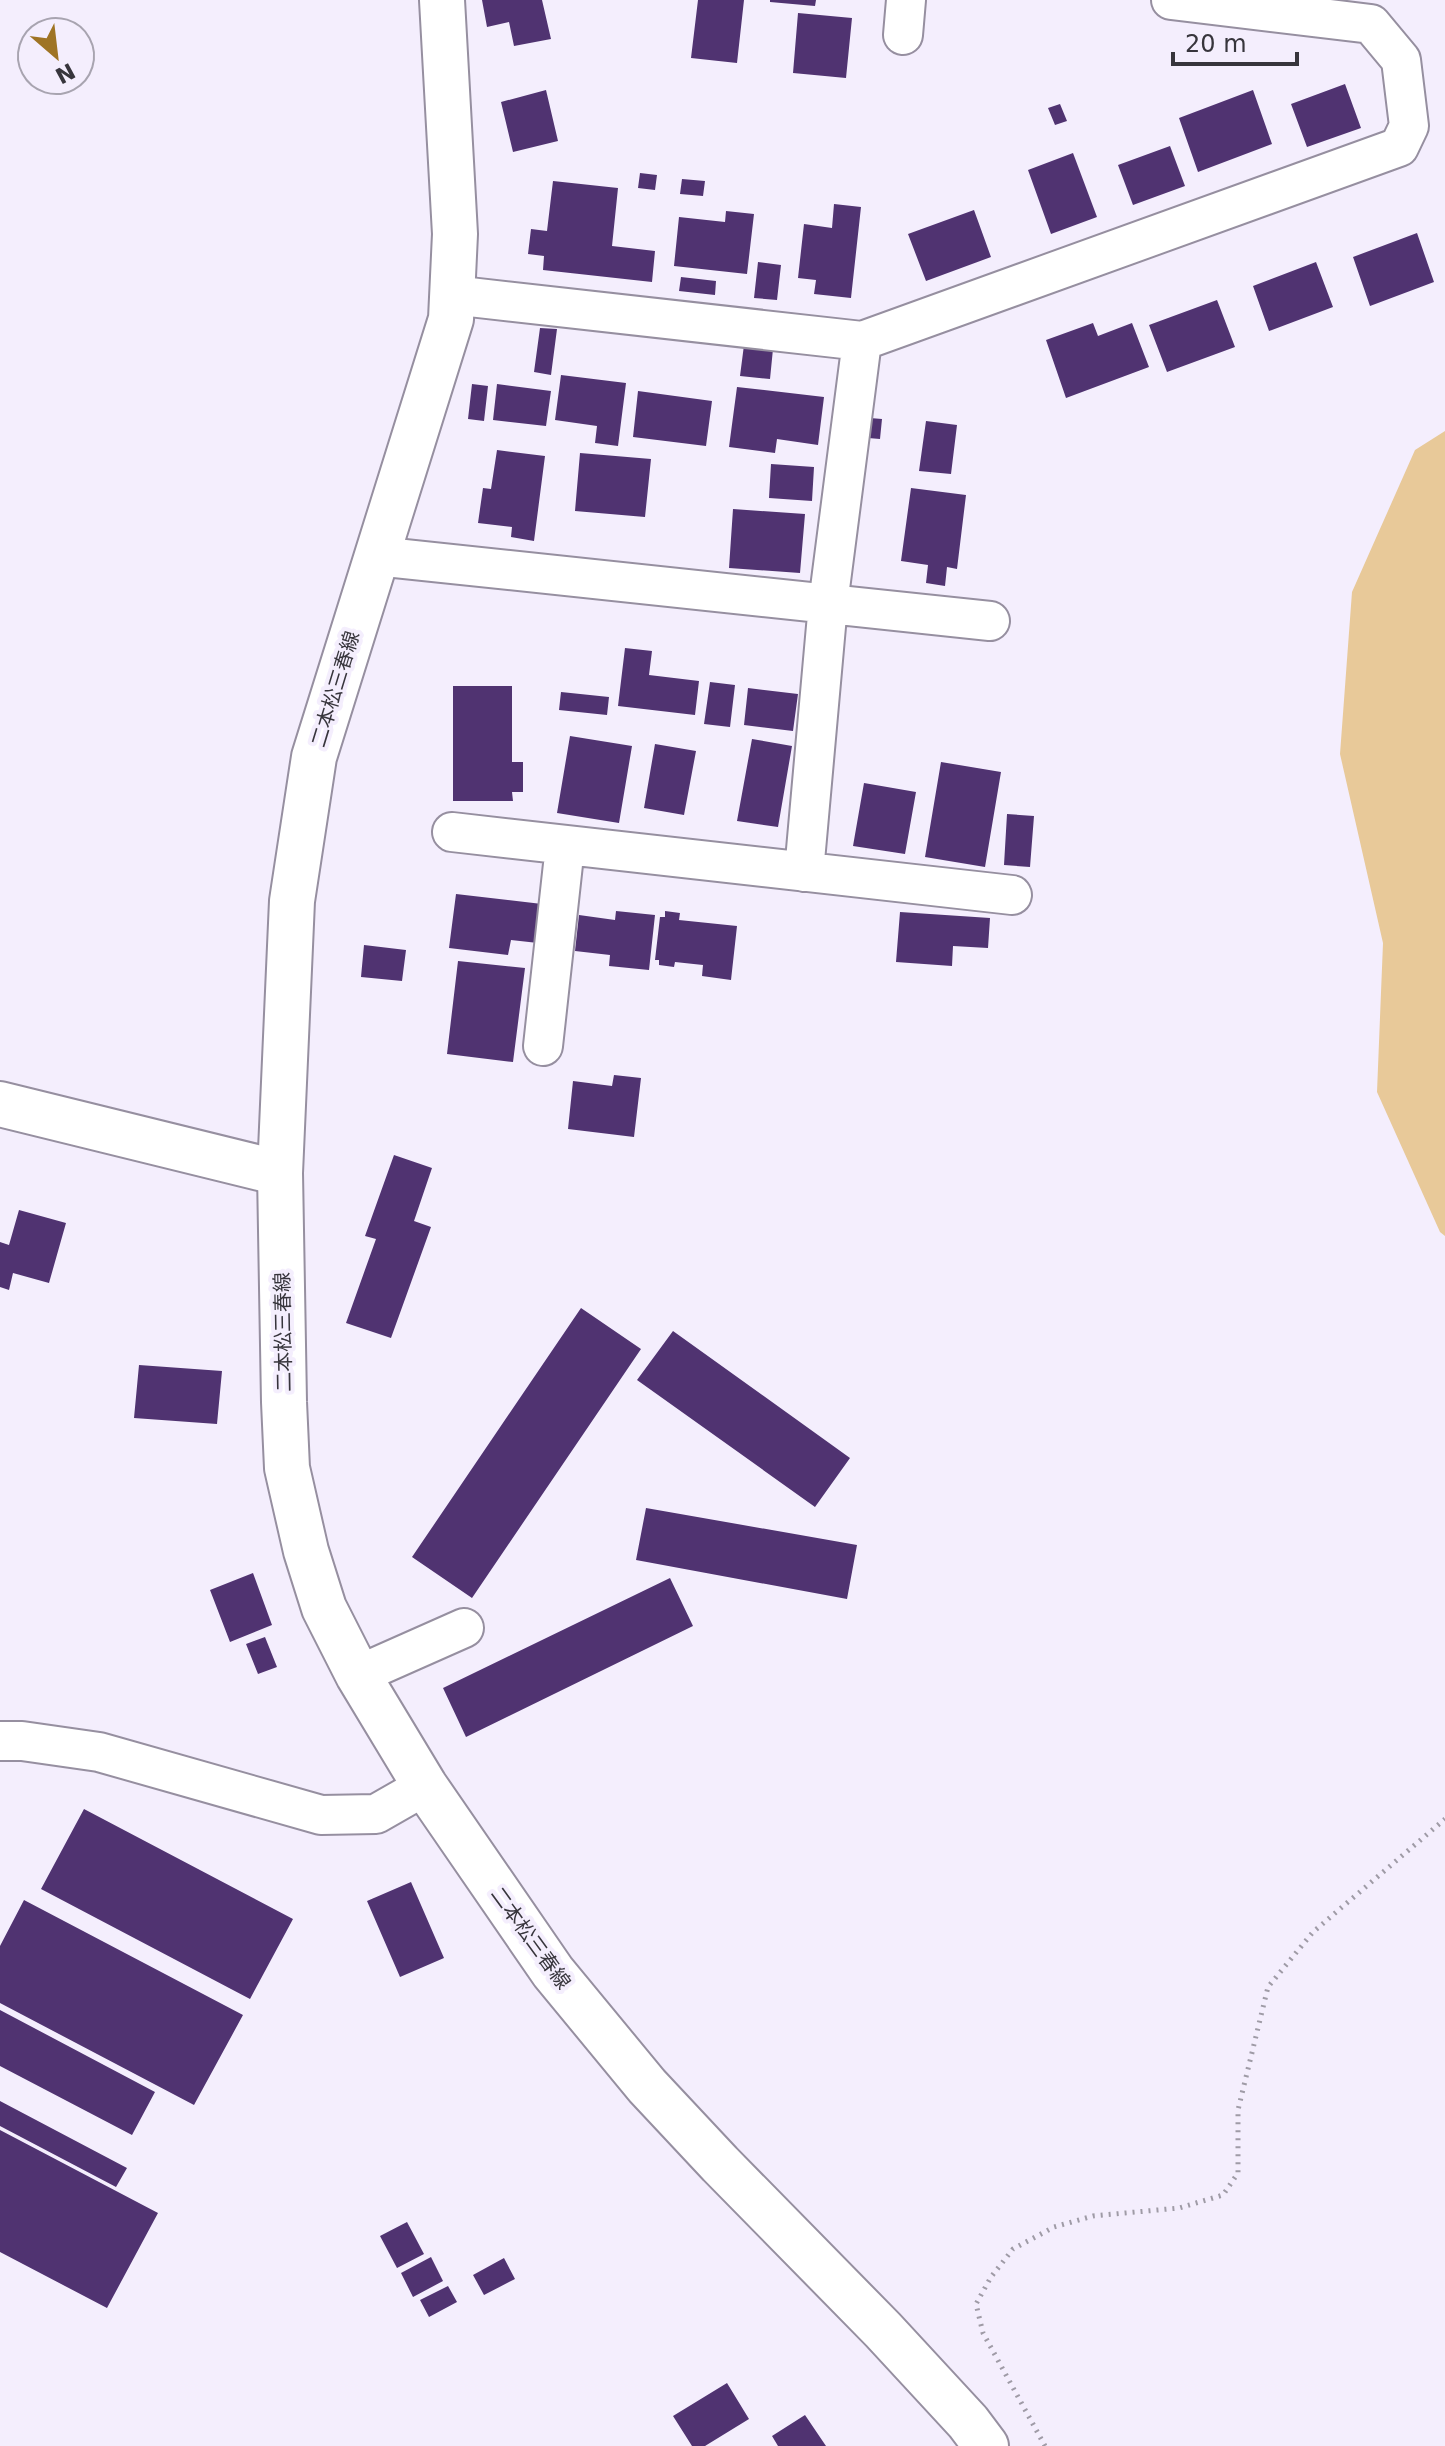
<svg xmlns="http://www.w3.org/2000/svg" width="1445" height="2446" font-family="'DejaVu Sans','Noto Sans JP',sans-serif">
  <rect width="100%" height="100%" fill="#f4eefd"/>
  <!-- green -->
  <path fill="#e8c999" d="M1445,431V1236L1440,1232L1377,1092L1383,943L1340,754L1352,592L1415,450Z"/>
  <!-- building -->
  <path fill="#503371" d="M482,0H542L551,39L514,46L509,22L487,27Z
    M698,0H744L737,63L691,58Z
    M770,0H816L815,6L770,2Z
    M798,13L852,18L846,78L793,73Z
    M1345,84L1361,128L1307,147L1291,104Z
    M546,90L558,141L513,152L501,102Z
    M1253,90L1272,144L1198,172L1179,118Z
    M1060,104L1067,121L1055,125L1048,108Z
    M1170,146L1185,186L1133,205L1118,165Z
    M1073,153L1097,217L1051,234L1028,170Z
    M640,173L657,175L655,190L638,188Z
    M682,179L705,181L703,196L680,194Z
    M553,181L618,188L612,246L655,251L652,282L543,270L544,256L528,254L531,229L547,231Z
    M834,204L861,207L851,298L814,294L816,280L798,278L804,224L832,228Z
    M974,210L991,257L926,281L908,234Z
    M726,211L754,214L747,274L674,266L679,217L725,222Z
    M1417,233L1434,282L1370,306L1353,257Z
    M758,262L781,265L777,300L754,298Z
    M1316,262L1333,307L1269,331L1253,286Z
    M681,277L716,281L715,295L679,291Z
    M1217,300L1235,347L1167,372L1149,325Z
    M1093,323L1098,336L1132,323L1149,367L1066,398L1046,340Z
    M540,328L557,329L551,375L534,372Z
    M744,345L773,349L770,379L740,376Z
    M561,375L626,383L618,446L595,443L597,426L555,420Z
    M472,384L488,386L484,421L468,419Z
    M497,384L551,391L546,426L493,420Z
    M737,387L824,397L818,445L777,439L775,453L729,447Z
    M638,391L712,401L706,446L633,437Z
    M870,418L882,419L880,439L868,438Z
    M926,421L957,425L951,474L919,471Z
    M497,450L545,456L534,541L511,537L512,527L478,523L483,488L491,489Z
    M580,453L651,459L645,517L575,511Z
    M771,464L814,467L812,501L769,498Z
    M911,488L966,495L957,569L947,567L945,586L926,583L928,565L901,561Z
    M733,509L805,514L800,573L729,568Z
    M625,648L652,651L649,675L699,681L695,715L618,706Z
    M710,682L735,685L730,727L704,724Z
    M453,686H512V762H523V792H512L513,801H453Z
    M748,688L798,694L793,731L744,725Z
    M561,692L609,697L607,715L559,710Z
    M570,736L632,746L619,823L557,813Z
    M752,739L792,746L778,827L737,821Z
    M655,744L696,751L684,815L644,808Z
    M941,762L1001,772L985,867L925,857Z
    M864,783L916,792L905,854L853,846Z
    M1007,814L1034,816L1030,867L1004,865Z
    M456,894L542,904L538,943L511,940L508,955L449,948Z
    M616,911L655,915L649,970L609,966L610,955L575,951L579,915L615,920Z
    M665,911L680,913L679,920L737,926L731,980L702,976L703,965L675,962L674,967L659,965V960H655L660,917H665Z
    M900,912L990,918L988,948L953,946L952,966L896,962Z
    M364,945L406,950L402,981L361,977Z
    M458,961L525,968L513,1062L447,1054Z
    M614,1075L641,1078L634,1137L568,1129L573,1081L612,1086Z
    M394,1155L432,1168L414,1221L431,1227L391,1338L346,1323L376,1239L365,1236Z
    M19,1210L66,1223L49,1283L13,1273L9,1290L0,1287V1242L9,1245Z
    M581,1308L641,1349L472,1598L412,1557Z
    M673,1331L850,1458L815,1507L637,1380Z
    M139,1365L222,1371L217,1424L134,1418Z
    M646,1508L857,1545L847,1599L636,1560Z
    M253,1573L272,1625L230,1642L210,1590Z
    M670,1578L693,1626L466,1737L443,1688Z
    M265,1637L277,1667L258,1674L246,1644Z
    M84,1809L293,1919L250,1999L41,1889Z
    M411,1882L444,1958L400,1977L367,1901Z
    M24,1900L243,2015L194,2105L0,2003V1946Z
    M0,2010L155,2092L132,2135L0,2066Z
    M0,2101L127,2168L116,2187L0,2126Z
    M0,2130L158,2213L107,2308L0,2252Z
    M407,2222L424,2254L397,2268L380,2236Z
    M431,2257L443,2281L413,2297L401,2273Z
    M504,2258L515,2279L484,2295L473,2275Z
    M448,2286L457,2302L429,2317L420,2300Z
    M727,2383L749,2419L705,2446H692L673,2416Z
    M805,2415L826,2446H778L772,2436Z"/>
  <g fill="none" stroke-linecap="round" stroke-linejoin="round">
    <defs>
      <path id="minor" d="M903,35L906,0
        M452,295L862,341L1399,147L1409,126L1401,60L1371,24L1171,0
        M376,556L990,621
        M452,832L1012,895
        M804,872L828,604L862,341
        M543,1046L565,846
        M358,1675L464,1628
        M0,1741H22L99,1752L321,1815L376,1814L425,1786"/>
      <path id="tertiary" d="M0,1104L280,1173"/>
      <path id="secondary" d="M442,0L455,234L451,319L314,757L292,901L280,1173L284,1402L287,1468L306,1551L324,1608L358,1675L425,1786L553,1972L647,2086L720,2164L883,2330L968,2422L986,2446"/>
    </defs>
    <!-- minor casing -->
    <use href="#minor" stroke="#968fa0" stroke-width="42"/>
    <!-- tertiary casing -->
    <use href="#tertiary" stroke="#968fa0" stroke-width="48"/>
    <!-- secondary casing -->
    <use href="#secondary" stroke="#968fa0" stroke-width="48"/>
    <!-- path -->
    <path stroke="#9f9ba6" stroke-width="5" stroke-dasharray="2 6" stroke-linecap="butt" d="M1045,2446L983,2333L976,2304L991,2277L1013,2249L1054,2227L1093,2216L1179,2208L1223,2195L1238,2173V2110L1268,1987L1313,1932L1445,1819"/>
    <!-- minor -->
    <use href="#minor" stroke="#fff" stroke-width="38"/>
    <!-- tertiary -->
    <use href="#tertiary" stroke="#fff" stroke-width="44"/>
    <!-- secondary -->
    <use href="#secondary" stroke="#fff" stroke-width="44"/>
  </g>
  <g text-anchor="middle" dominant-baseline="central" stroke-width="8" stroke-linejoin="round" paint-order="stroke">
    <!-- street labels -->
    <g font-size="20" fill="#37353c" stroke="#f4eefd">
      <text transform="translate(335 689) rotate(-73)">二本松三春線</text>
      <text transform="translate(283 1332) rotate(-91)">二本松三春線</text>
      <text transform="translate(531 1938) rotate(54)">二本松三春線</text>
    </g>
  </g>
  <!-- north arrow -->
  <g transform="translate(56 56) rotate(152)"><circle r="38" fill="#f4eefd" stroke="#a8a4b0" stroke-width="2"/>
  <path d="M0-6L14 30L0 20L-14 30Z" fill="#9f7424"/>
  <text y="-12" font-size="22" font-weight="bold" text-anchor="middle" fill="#37353c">N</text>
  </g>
  <!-- scale -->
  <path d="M1173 52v12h124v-12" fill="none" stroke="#37353c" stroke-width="4"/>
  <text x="1185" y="52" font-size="24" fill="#37353c" stroke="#f4eefd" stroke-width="6" paint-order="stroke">20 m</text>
</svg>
